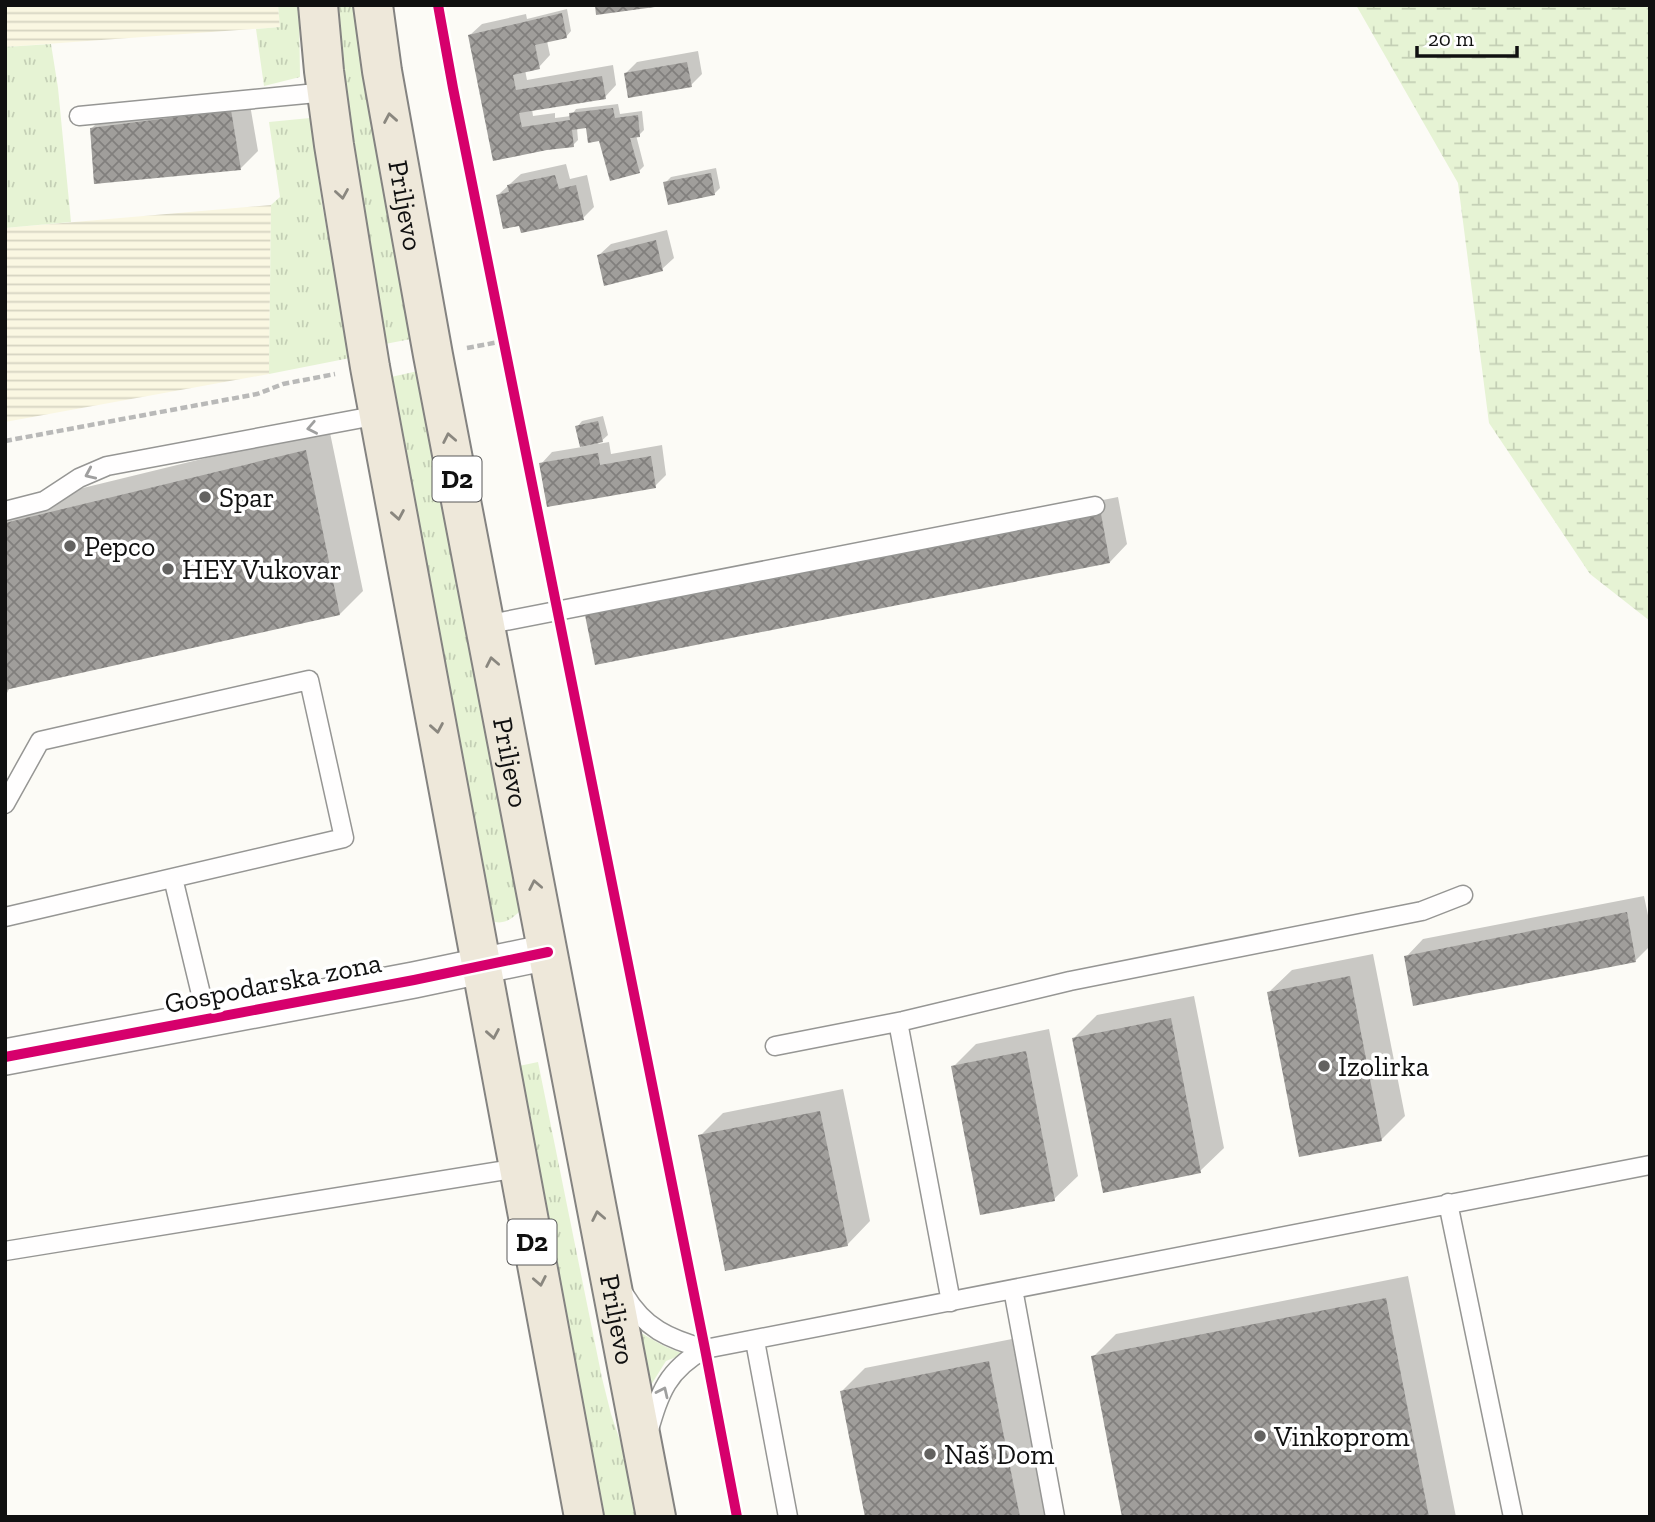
<svg xmlns="http://www.w3.org/2000/svg" width="1655" height="1522" font-family="'Zilla Slab',serif">
  <defs>
    <pattern id="farmland-rules" width="6" height="5" patternUnits="userSpaceOnUse" patternTransform="scale(1.75)"><rect width="6" height="5" fill="#faf7e2"/><path d="M0 2.5h6" fill="none" stroke="#d5d3c1"/></pattern>
    <pattern id="grass-tufts" width="24" height="20" patternUnits="userSpaceOnUse" patternTransform="scale(1.75)"><rect width="24" height="20" fill="#e6f3d4"/><path d="M3 7l-1-3M5 7V3M7 7l1-3M15 17l-1-3M17 17v-4M19 17l1-3" fill="none" stroke="#c4cfb5"/></pattern>
    <pattern id="wetland-marsh" width="20" height="14" patternUnits="userSpaceOnUse" patternTransform="scale(1.75)"><rect width="20" height="14" fill="#e6f3d4"/><path d="M1 5h8M5 5V1M11 12h8M15 12V8" fill="none" stroke="#c4cfb5"/></pattern>
    <pattern id="building-cross-hatch" width="8" height="8" patternUnits="userSpaceOnUse" patternTransform="scale(1.75)"><rect width="8" height="8" fill="#a09e9b"/><path d="M0 0l8 8M0 8l8-8" fill="none" stroke="#817f7d"/></pattern>
  </defs>
  <rect width="100%" height="100%" fill="#fcfbf6"/>
  <!-- farmland -->
  <path fill="url(#farmland-rules)" d="M5,5H278L280,27L5,47Z
    M271,205L269,374L5,422V228Z"/>
  <!-- grass -->
  <path fill="url(#grass-tufts)" d="M278,5H299L300,77L264,86L256,29L280,27Z
    M336,5H354L369,102L411,339L385,344L347,105Z
    M51,44L58,88L71,222L5,228V47Z
    M310,118L322,204L350,358L269,374L271,205L280,197L269,122Z
    M418,371L520,897L519,912C511,919 505,924 495,922L489,912L391,377Z
    M538,1062L602,1378L611,1414L631,1473L639,1517H602L519,1066Z
    M641,1333L664,1346L684,1354L666,1361L651,1385Z"/>
  <!-- wetland -->
  <path fill="url(#wetland-marsh)" d="M1356,5H1650V621L1590,574L1489,423L1458,183Z"/>
  <!-- shadow -->
  <path fill="#0003" d="M567,9L571,31L566,37L547,41L550,55L539,67L525,70L527,80L613,65L616,85L605,97L532,109L533,116L555,113V118L571,116L576,109L618,104L620,114L642,111L644,130L639,135H636L644,166L639,171L600,139L588,126L577,128L578,140L573,145L495,159L470,35L482,24L526,14L527,19Z
    M698,51L702,74L691,85L626,73L637,62Z
    M248,93L258,151L240,169L92,128L109,111Z
    M566,164L570,179L587,175L594,207L583,218L520,224L498,195L521,174Z
    M716,168L720,188L714,194L665,183L671,177Z
    M667,230L674,258L662,269L599,255L611,244Z
    M603,416L608,435L598,444L609,442L611,454L662,445L666,475L655,486L541,464L552,452L582,447L577,427L582,421Z
    M329,428L363,591L340,614L10,687L5,697V507Z
    M1118,497L1127,544L1110,562L587,616L605,598Z
    M1644,896L1650,925V946L1636,960L1406,957L1423,939Z
    M1373,954L1405,1116L1382,1139L1300,1155L1268,993L1292,970Z
    M1194,996L1224,1148L1200,1171L1074,1038L1097,1015Z
    M1049,1029L1078,1176L1054,1199L953,1067L976,1044Z
    M843,1089L870,1221L847,1245L700,1136L723,1113Z
    M1408,1276L1456,1517H1124L1093,1357L1116,1334Z
    M1012,1339L1047,1517H867L842,1391L865,1368Z"/>
  <!-- building -->
  <path fill="url(#building-cross-hatch)" d="M595,5H655V7L596,15Z
    M562,13L567,38L535,45L540,69L513,75L516,90L602,76L606,99L519,113L522,127L570,120L569,113L613,108L615,118L638,115L640,137L630,138L640,173L610,181L599,141L588,143L586,128L572,130L574,147L547,150L493,161L468,35Z
    M687,62L692,87L628,98L624,73Z
    M231,110L241,170L94,184L90,128Z
    M711,173L715,195L668,205L663,182Z
    M555,175L559,189L576,185L584,220L521,233L519,226L503,229L496,195L509,192L507,185Z
    M656,240L663,271L604,286L597,255Z
    M598,421L603,442L580,447L575,426Z
    M306,450L340,615L5,690V523Z
    M598,453L600,465L651,456L656,488L547,507L539,463Z
    M1101,514L1110,563L595,665L585,615Z
    M1627,912L1636,962L1413,1006L1404,956Z
    M1350,976L1382,1141L1299,1157L1267,992Z
    M1171,1018L1201,1173L1103,1193L1072,1038Z
    M1026,1051L1055,1201L980,1215L951,1066Z
    M820,1111L848,1246L725,1271L698,1135Z
    M1386,1298L1429,1517H1122L1091,1356Z
    M989,1361L1020,1517H865L840,1391Z"/>
  <g fill="none" stroke-linecap="round" stroke-linejoin="round">
    <defs>
      <path id="service" d="M79,116L327,92
        M5,511L44,501L79,478L107,466L379,415
        M485,625L1095,506
        M5,804L40,741L309,680L344,838L5,917
        M173,878L207,1019
        M898,1022L951,1302
        M775,1046L903,1021L1070,981L1422,911L1463,895
        M1448,1203L1513,1517
        M5,1251L518,1168
        M1013,1289L1055,1517
        M624,1294C644,1328 669,1339 705,1349
        M755,1341L788,1517
        M648,1433C660,1392 667,1370 705,1349L1650,1165"/>
      <path id="minor" d="M5,1057L414,980L548,952"/>
      <g id="primary">
        <path d="M318,5L324,71L334,145L370,367L584,1517"/>
        <path id="s1" d="M373,5L382,71L433,355L656,1517"/>
      </g>
    </defs>
    <!-- service casing -->
    <use href="#service" stroke="#969694" stroke-width="21"/>
    <!-- minor casing -->
    <use href="#minor" stroke="#969694" stroke-width="38"/>
    <!-- primary casing -->
    <use href="#primary" stroke="#848381" stroke-width="42"/>
    <!-- path -->
    <path stroke="#b9b9b8" stroke-width="4.5" stroke-dasharray="7 3.5" stroke-linecap="butt" d="M467,348L504,341
      M5,441L257,394L283,384L335,374"/>
    <!-- service -->
    <use href="#service" stroke="#fffefe" stroke-width="18"/>
    <!-- minor -->
    <use href="#minor" stroke="#fffefe" stroke-width="35"/>
    <!-- primary -->
    <use href="#primary" stroke="#eee8da" stroke-width="38"/>
    <defs>
      <path id="cycleway" d="M438,5L453,88L705,1349L737,1517
        M5,1057L414,980L548,952"/>
    </defs>
    <!-- cycleway casing -->
    <use href="#cycleway" stroke="#fff" stroke-width="15"/>
    <!-- cycleway -->
    <use href="#cycleway" stroke="#d6006c" stroke-width="10"/>
  </g>
  <!-- one-way arrows -->
  <defs><path id="oneway-chevron" d="M-2-3.5L2.5 0L-2 3.5" fill="none" stroke-width="1.6" stroke-linecap="round" stroke-linejoin="round" transform="scale(1.75)"/></defs>
  <g stroke="#8a877f">
    <use href="#oneway-chevron" transform="translate(390 118) rotate(-100)"/>
    <use href="#oneway-chevron" transform="translate(342 194) rotate(81)"/>
    <use href="#oneway-chevron" transform="translate(449 438) rotate(-101)"/>
    <use href="#oneway-chevron" transform="translate(398 515) rotate(80)"/>
    <use href="#oneway-chevron" transform="translate(492 662) rotate(-101)"/>
    <use href="#oneway-chevron" transform="translate(437 728) rotate(80)"/>
    <use href="#oneway-chevron" transform="translate(535 885) rotate(-101)"/>
    <use href="#oneway-chevron" transform="translate(493 1034) rotate(80)"/>
    <use href="#oneway-chevron" transform="translate(598 1216) rotate(-101)"/>
    <use href="#oneway-chevron" transform="translate(540 1281) rotate(79)"/>
  </g>
  <g stroke="#9f9f9f">
    <use href="#oneway-chevron" transform="translate(312 428) rotate(169)"/>
    <use href="#oneway-chevron" transform="translate(90 474) rotate(156)"/>
    <use href="#oneway-chevron" transform="translate(663 1392) rotate(-65)"/>
  </g>
  <!-- markers -->
  <g fill="#636260" stroke="#fff" stroke-width="2.5">
    <circle cx="205" cy="497" r="7"/>
    <circle cx="70" cy="546" r="7"/>
    <circle cx="168" cy="569" r="7"/>
    <circle cx="1324" cy="1066" r="7"/>
    <circle cx="1260" cy="1436" r="7"/>
    <circle cx="930" cy="1454" r="7"/>
  </g>
  <g text-anchor="middle" dominant-baseline="central" stroke-width="7" stroke-linejoin="round" paint-order="stroke">
    <!-- shield labels -->
    <g fill="#fff" stroke="#585858" stroke-width="2">
      <rect x="432.5" y="456.5" width="49" height="45" rx="5"/>
      <rect x="507.5" y="1219.5" width="49" height="45" rx="5"/>
    </g>
    <g font-size="26" font-weight="bold" fill="#101010">
      <text x="457" y="479">D2</text>
      <text x="532" y="1242">D2</text>
    </g>
    <!-- street labels -->
    <g font-size="28" fill="#101010" stroke="#fff">
      <text stroke="none"><textPath href="#s1" startOffset="203">Priljevo</textPath></text>
      <text stroke="none"><textPath href="#s1" startOffset="770">Priljevo</textPath></text>
      <text transform="translate(273 983) rotate(-11)">Gospodarska zona</text>
      <text stroke="none"><textPath href="#s1" startOffset="1337">Priljevo</textPath></text>
    </g>
    <!-- poi labels -->
    <g font-size="28" fill="#101010" stroke="#fff" text-anchor="start">
      <text x="219" y="497">Spar</text>
      <text x="84" y="546">Pepco</text>
      <text x="182" y="569">HEY Vukovar</text>
      <text x="1338" y="1066">Izolirka</text>
      <text x="1274" y="1436">Vinkoprom</text>
      <text x="944" y="1454">Naš Dom</text>
    </g>
  </g>
  <!-- border -->
  <rect width="1655" height="1522" fill="none" stroke="#101010" stroke-width="14"/>
  <!-- scale -->
  <path d="M1417 46v10h100v-10" fill="none" stroke="#101010" stroke-width="3.5"/>
  <text x="1428" y="46" font-size="21" fill="#101010" stroke="#ffffff" stroke-width="5" paint-order="stroke">20 m</text>
</svg>
